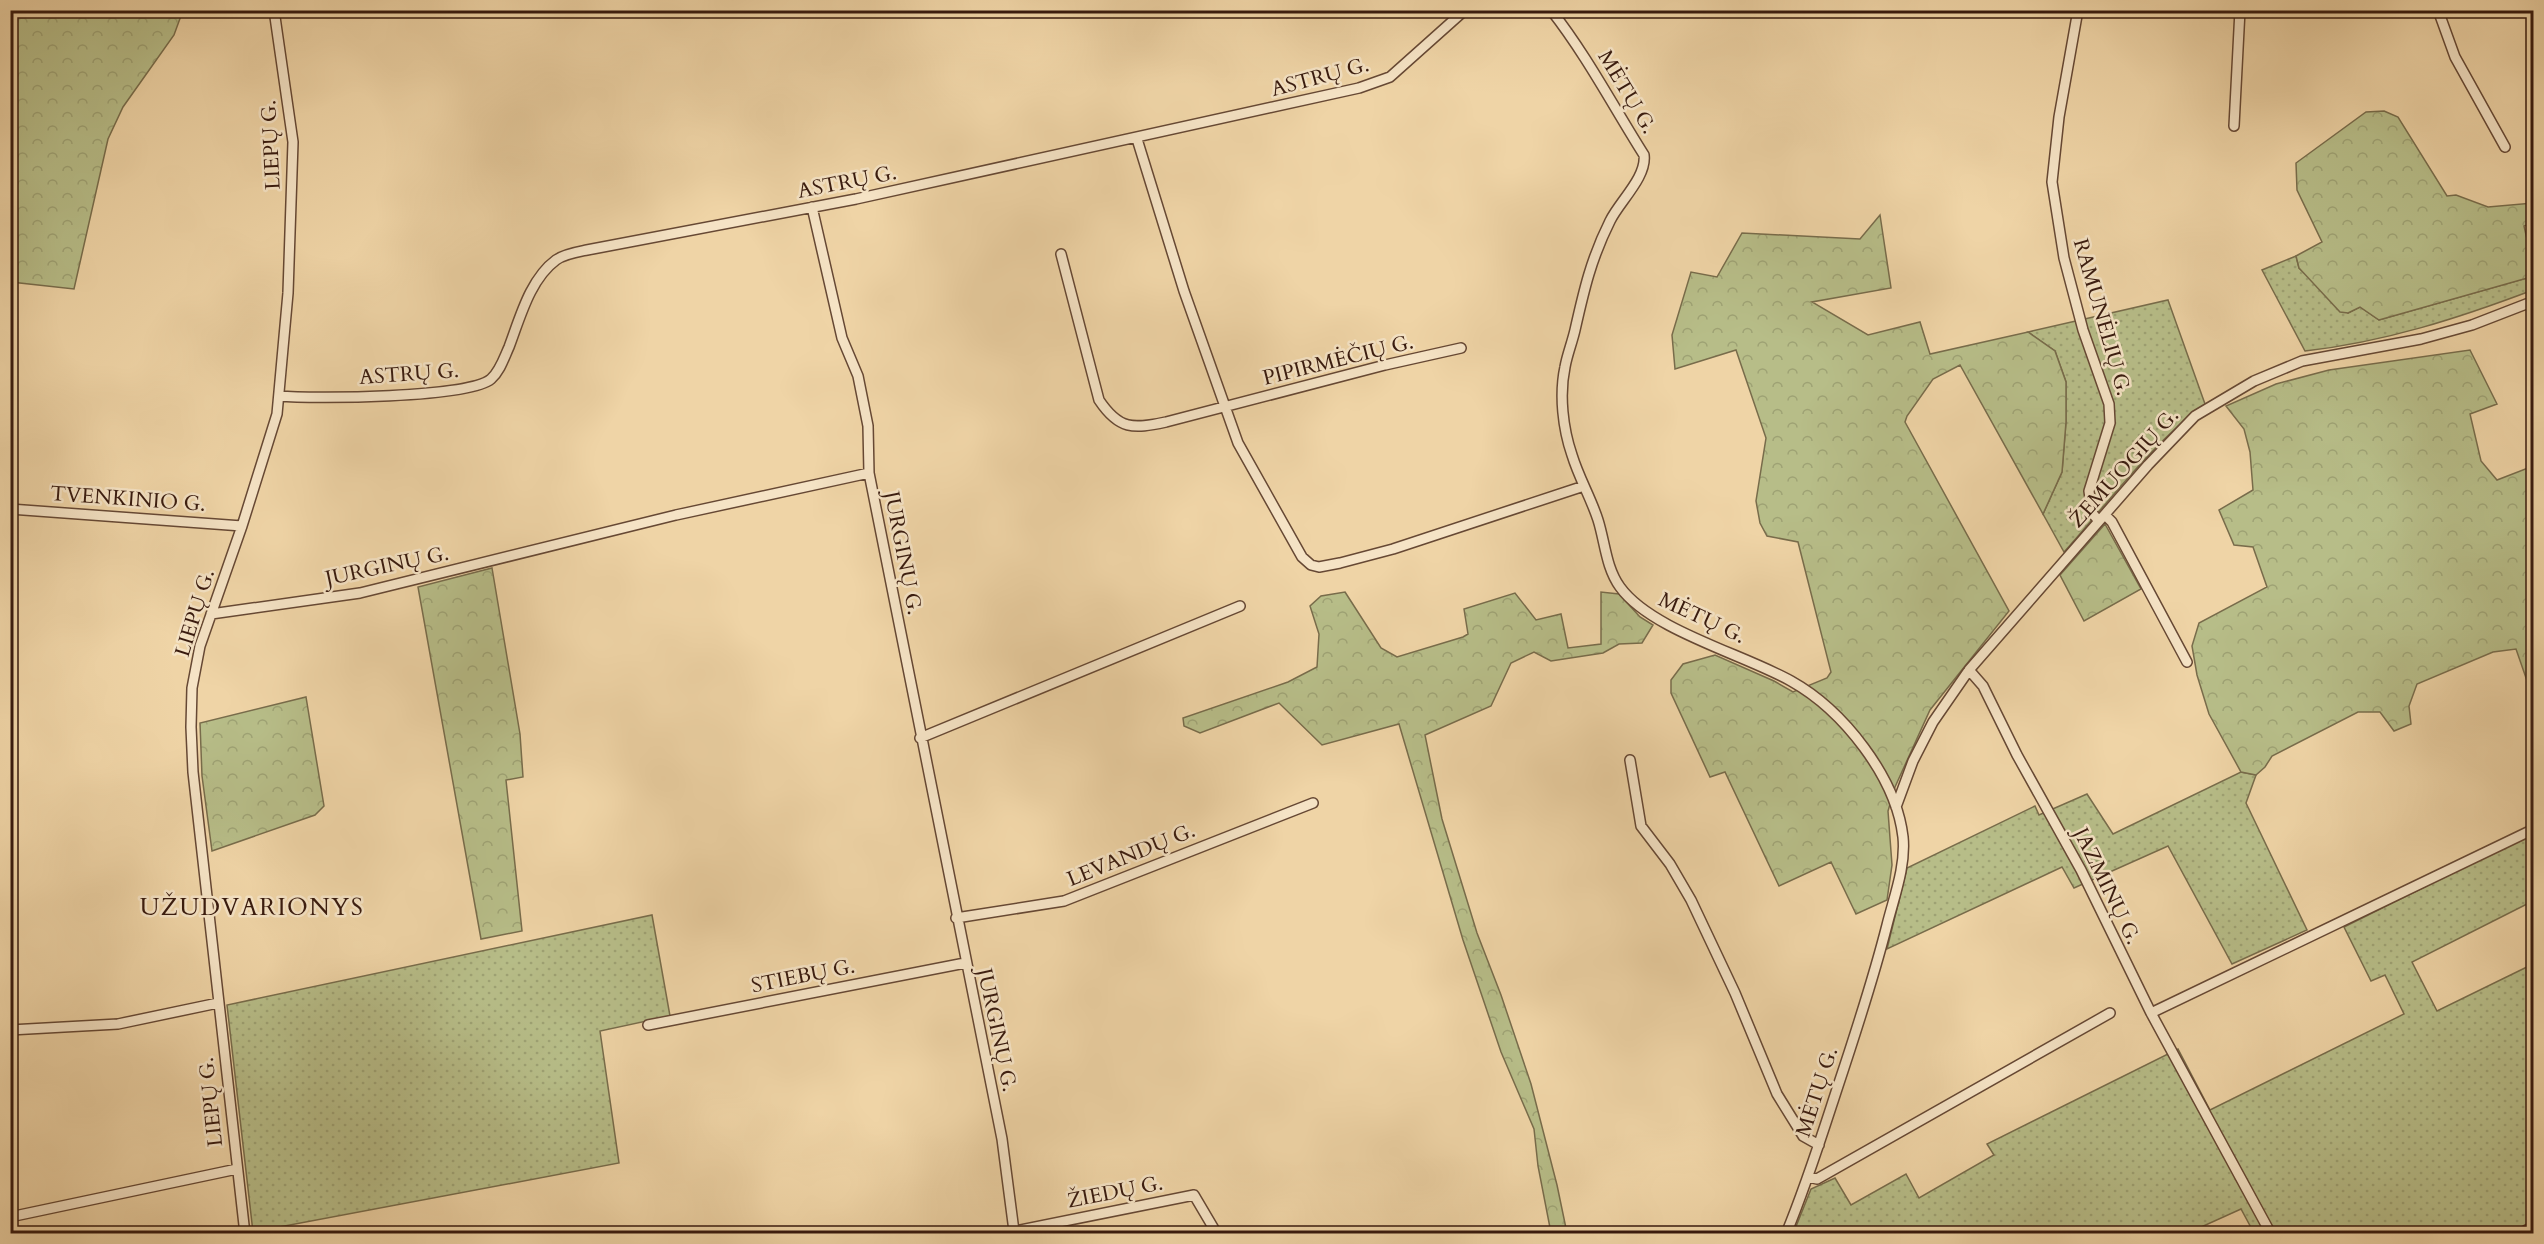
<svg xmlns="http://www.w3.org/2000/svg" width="2544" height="1244" font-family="Cardo,serif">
  <defs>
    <pattern id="grass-dots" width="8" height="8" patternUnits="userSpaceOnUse" patternTransform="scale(1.5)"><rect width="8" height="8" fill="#b7bd88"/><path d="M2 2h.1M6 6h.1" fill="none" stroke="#9ea274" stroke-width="1.8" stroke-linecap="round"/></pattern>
    <pattern id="forest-crowns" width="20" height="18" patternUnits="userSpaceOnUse" patternTransform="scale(1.5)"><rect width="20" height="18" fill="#b7bd88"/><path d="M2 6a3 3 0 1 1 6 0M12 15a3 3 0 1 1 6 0" fill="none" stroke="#9ea274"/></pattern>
  </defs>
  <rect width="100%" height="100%" fill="#efd4a6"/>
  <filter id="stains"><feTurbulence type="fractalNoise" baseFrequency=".00333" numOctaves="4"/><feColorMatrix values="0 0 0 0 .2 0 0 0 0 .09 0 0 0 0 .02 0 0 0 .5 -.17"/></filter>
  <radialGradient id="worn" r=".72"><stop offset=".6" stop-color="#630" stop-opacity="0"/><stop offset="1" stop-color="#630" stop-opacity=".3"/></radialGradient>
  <!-- grass -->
  <path fill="url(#grass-dots)" stroke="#786c4b" stroke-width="1.5" d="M2296,256L2299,268L2348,313L2360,307L2379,320L2531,277L2533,272V290C2459,318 2385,342 2305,351L2262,270Z
    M2168,300L2205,404C2151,444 2109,502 2064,552L2043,514L2062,472L2066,422V382L2055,351L2028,332Z
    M2241,772L2256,775L2246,803L2307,930L2232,964L2168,846L2074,888L2062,867L1887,949L1907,868L2035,806L2039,815L2087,794L2113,834Z
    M2533,833V901L2412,962L2437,1011L2533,964V1233H2254L2241,1209L2188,1233L1793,1234L1811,1189L1835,1178L1851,1205L1906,1174L1919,1198L1994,1155L1987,1144L2178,1049L2210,1110L2404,1014L2385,975L2371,981L2344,927Z
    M652,915L670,1016L600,1031L619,1163L253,1232L227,1005Z"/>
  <!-- forest -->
  <path fill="url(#forest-crowns)" stroke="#786c4b" stroke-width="1.5" d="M11,10H181L182,13L174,35L123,107L108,139L74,289L11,282Z
    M2384,111L2398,117L2447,196L2456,195L2488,207L2533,203V223L2524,226L2533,266L2531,277L2379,320L2360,307L2348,313L2340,312L2299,268L2296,256L2322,242L2297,190L2296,163L2366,112Z
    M1880,215L1891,288L1812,302L1868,335L1920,322L1930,354L2028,332L2055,351L2066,382V422L2062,472L2043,514L1960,365L1933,379L1907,416L1905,422L2009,611L1930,710L1895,787L1888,811L1892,865L1887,900L1856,914L1831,862L1779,886L1725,772L1710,777L1671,693V680L1683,664L1715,655L1774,681L1793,692L1827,678L1831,672L1798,542L1767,536L1760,523L1756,501L1766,438L1736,350L1675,369L1672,335L1691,272L1717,277L1742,233L1860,239Z
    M2470,350L2497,404L2470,414L2481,461L2497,480L2533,466V698L2516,649L2493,652L2417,684L2409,706L2411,724L2394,731L2380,712H2358L2272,756L2265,767L2256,775L2241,772L2209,714L2197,675L2192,646L2199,623L2267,587L2253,547L2234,545L2219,510L2253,490L2250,452L2244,429L2226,406L2276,384L2329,370Z
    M2105,524L2141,589L2084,621L2060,575Z
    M492,568L520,734L523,777L506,780L522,931L481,939L418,587Z
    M1345,592L1381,648L1397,657L1463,637L1468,634L1464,609L1515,593L1536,620L1561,614L1568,648L1601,644V592L1619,594L1640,617L1653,625L1642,643L1619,644L1603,653L1551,661L1534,652L1511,663L1491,706L1425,735L1442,819L1477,933L1501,995L1531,1084L1557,1185L1567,1233H1551L1538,1166L1534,1129L1501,1052L1463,940L1399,724L1322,745L1279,703L1200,733L1184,726L1183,718L1288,682L1317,667L1319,634L1310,606L1321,596Z
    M306,697L324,806L315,815L212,851L202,776L200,723Z"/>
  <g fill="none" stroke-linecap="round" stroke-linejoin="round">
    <defs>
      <path id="street" d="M1551,10C1587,56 1613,106 1644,155C1647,177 1619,202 1610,221C1591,259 1584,290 1575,330C1572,343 1567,355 1565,367C1559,395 1563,429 1572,455C1579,478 1591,498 1598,520C1605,542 1606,568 1620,587C1651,630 1743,654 1791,681C1843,710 1896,777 1903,837C1906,866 1894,897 1887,925C1873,980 1855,1035 1837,1089C1821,1138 1806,1186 1786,1234
        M2078,10L2059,117L2052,182L2064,258L2083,330L2109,404L2110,423L2089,491L2092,513L2099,521
        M2438,10L2455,57L2505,147
        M2234,126L2240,10
        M1137,139L1184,291L1238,443L1302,557L1311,565L1319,567L1340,563L1393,549L1584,486
        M812,207L842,338L858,376L868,426L869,473
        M1061,254L1099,400C1119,430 1133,429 1166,422L1385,365L1461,348
        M279,396C313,399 469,398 491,379C500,371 504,358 509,347C520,318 530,279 556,260C564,254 577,252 587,250L856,199L1359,88L1390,77L1465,10
        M10,509L242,526
        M2105,515L2112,522L2187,662
        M211,614L360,593L676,515L869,473L1002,1139L1014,1231
        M1969,670L1983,686L2017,755L2081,870L2151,1013L2271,1234
        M920,738L1240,606
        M1630,760L1641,826L1670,864L1691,900L1735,993L1777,1094L1803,1136L1819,1145
        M1896,807L1913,761L1933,722L1969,670L2148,465L2195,416L2254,381L2302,361L2421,339L2472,325L2534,301
        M956,918L1064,901L1313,803
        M2151,1013L2534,829
        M648,1025L965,963
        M10,1030L118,1024L218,1003
        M1808,1177L1817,1179L2110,1013
        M10,1217L237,1169
        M245,1234L193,772L191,727L192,688L200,646L242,526L277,414L288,293L293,142L274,10
        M1000,1234L1194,1195L1217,1234
        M2519,1234L2534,1226"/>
    </defs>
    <!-- street casing -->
    <use href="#street" stroke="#664834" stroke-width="12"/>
    <!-- street -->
    <use href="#street" stroke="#f5e3c5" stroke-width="9"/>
  </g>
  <g text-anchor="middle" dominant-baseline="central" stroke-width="5" stroke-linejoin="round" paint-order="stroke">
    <!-- street labels -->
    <g font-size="21" fill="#381a0e" stroke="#f5e3c5">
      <text transform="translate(1320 77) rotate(-15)">ASTRŲ G.</text>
      <text transform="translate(1627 92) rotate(59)">MĖTŲ G.</text>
      <text transform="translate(271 145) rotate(-93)">LIEPŲ G.</text>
      <text transform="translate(847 182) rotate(-11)">ASTRŲ G.</text>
      <text transform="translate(2102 317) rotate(74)">RAMUNĖLIŲ G.</text>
      <text transform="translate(1338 360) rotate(-14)">PIPIRMĖČIŲ G.</text>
      <text transform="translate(409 374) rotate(-4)">ASTRŲ G.</text>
      <text transform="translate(2124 468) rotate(-48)">ŽEMUOGIŲ G.</text>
      <text transform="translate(128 499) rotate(4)">TVENKINIO G.</text>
      <text transform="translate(903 553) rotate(79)">JURGINŲ G.</text>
      <text transform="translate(387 566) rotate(-12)">JURGINŲ G.</text>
      <text transform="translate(195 613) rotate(-73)">LIEPŲ G.</text>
      <text transform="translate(1702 618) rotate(25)">MĖTŲ G.</text>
      <text transform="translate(1131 855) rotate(-22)">LEVANDŲ G.</text>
      <text transform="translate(2107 886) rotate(64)">JAZMINŲ G.</text>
      <text transform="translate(803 976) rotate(-11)">STIEBŲ G.</text>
      <text transform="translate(997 1030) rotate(78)">JURGINŲ G.</text>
      <text transform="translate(1817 1092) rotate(-72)">MĖTŲ G.</text>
      <text transform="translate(211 1102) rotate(-96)">LIEPŲ G.</text>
      <text transform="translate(1115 1192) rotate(-11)">ŽIEDŲ G.</text>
    </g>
    <!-- quarter labels -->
    <g font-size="24" letter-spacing="1.5" fill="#381a0e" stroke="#f5e3c5">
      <text x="252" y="907">UŽUDVARIONYS</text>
    </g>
  </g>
  <!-- margin -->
  <rect width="2544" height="1244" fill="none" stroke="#efd4a6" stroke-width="36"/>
  <rect x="12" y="12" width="2520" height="1220" fill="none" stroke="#381a0e" stroke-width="3"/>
  <rect x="18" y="18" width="2508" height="1208" fill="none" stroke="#381a0e" stroke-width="1.5"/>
  <rect width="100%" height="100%" filter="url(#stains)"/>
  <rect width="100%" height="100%" fill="url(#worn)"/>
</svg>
